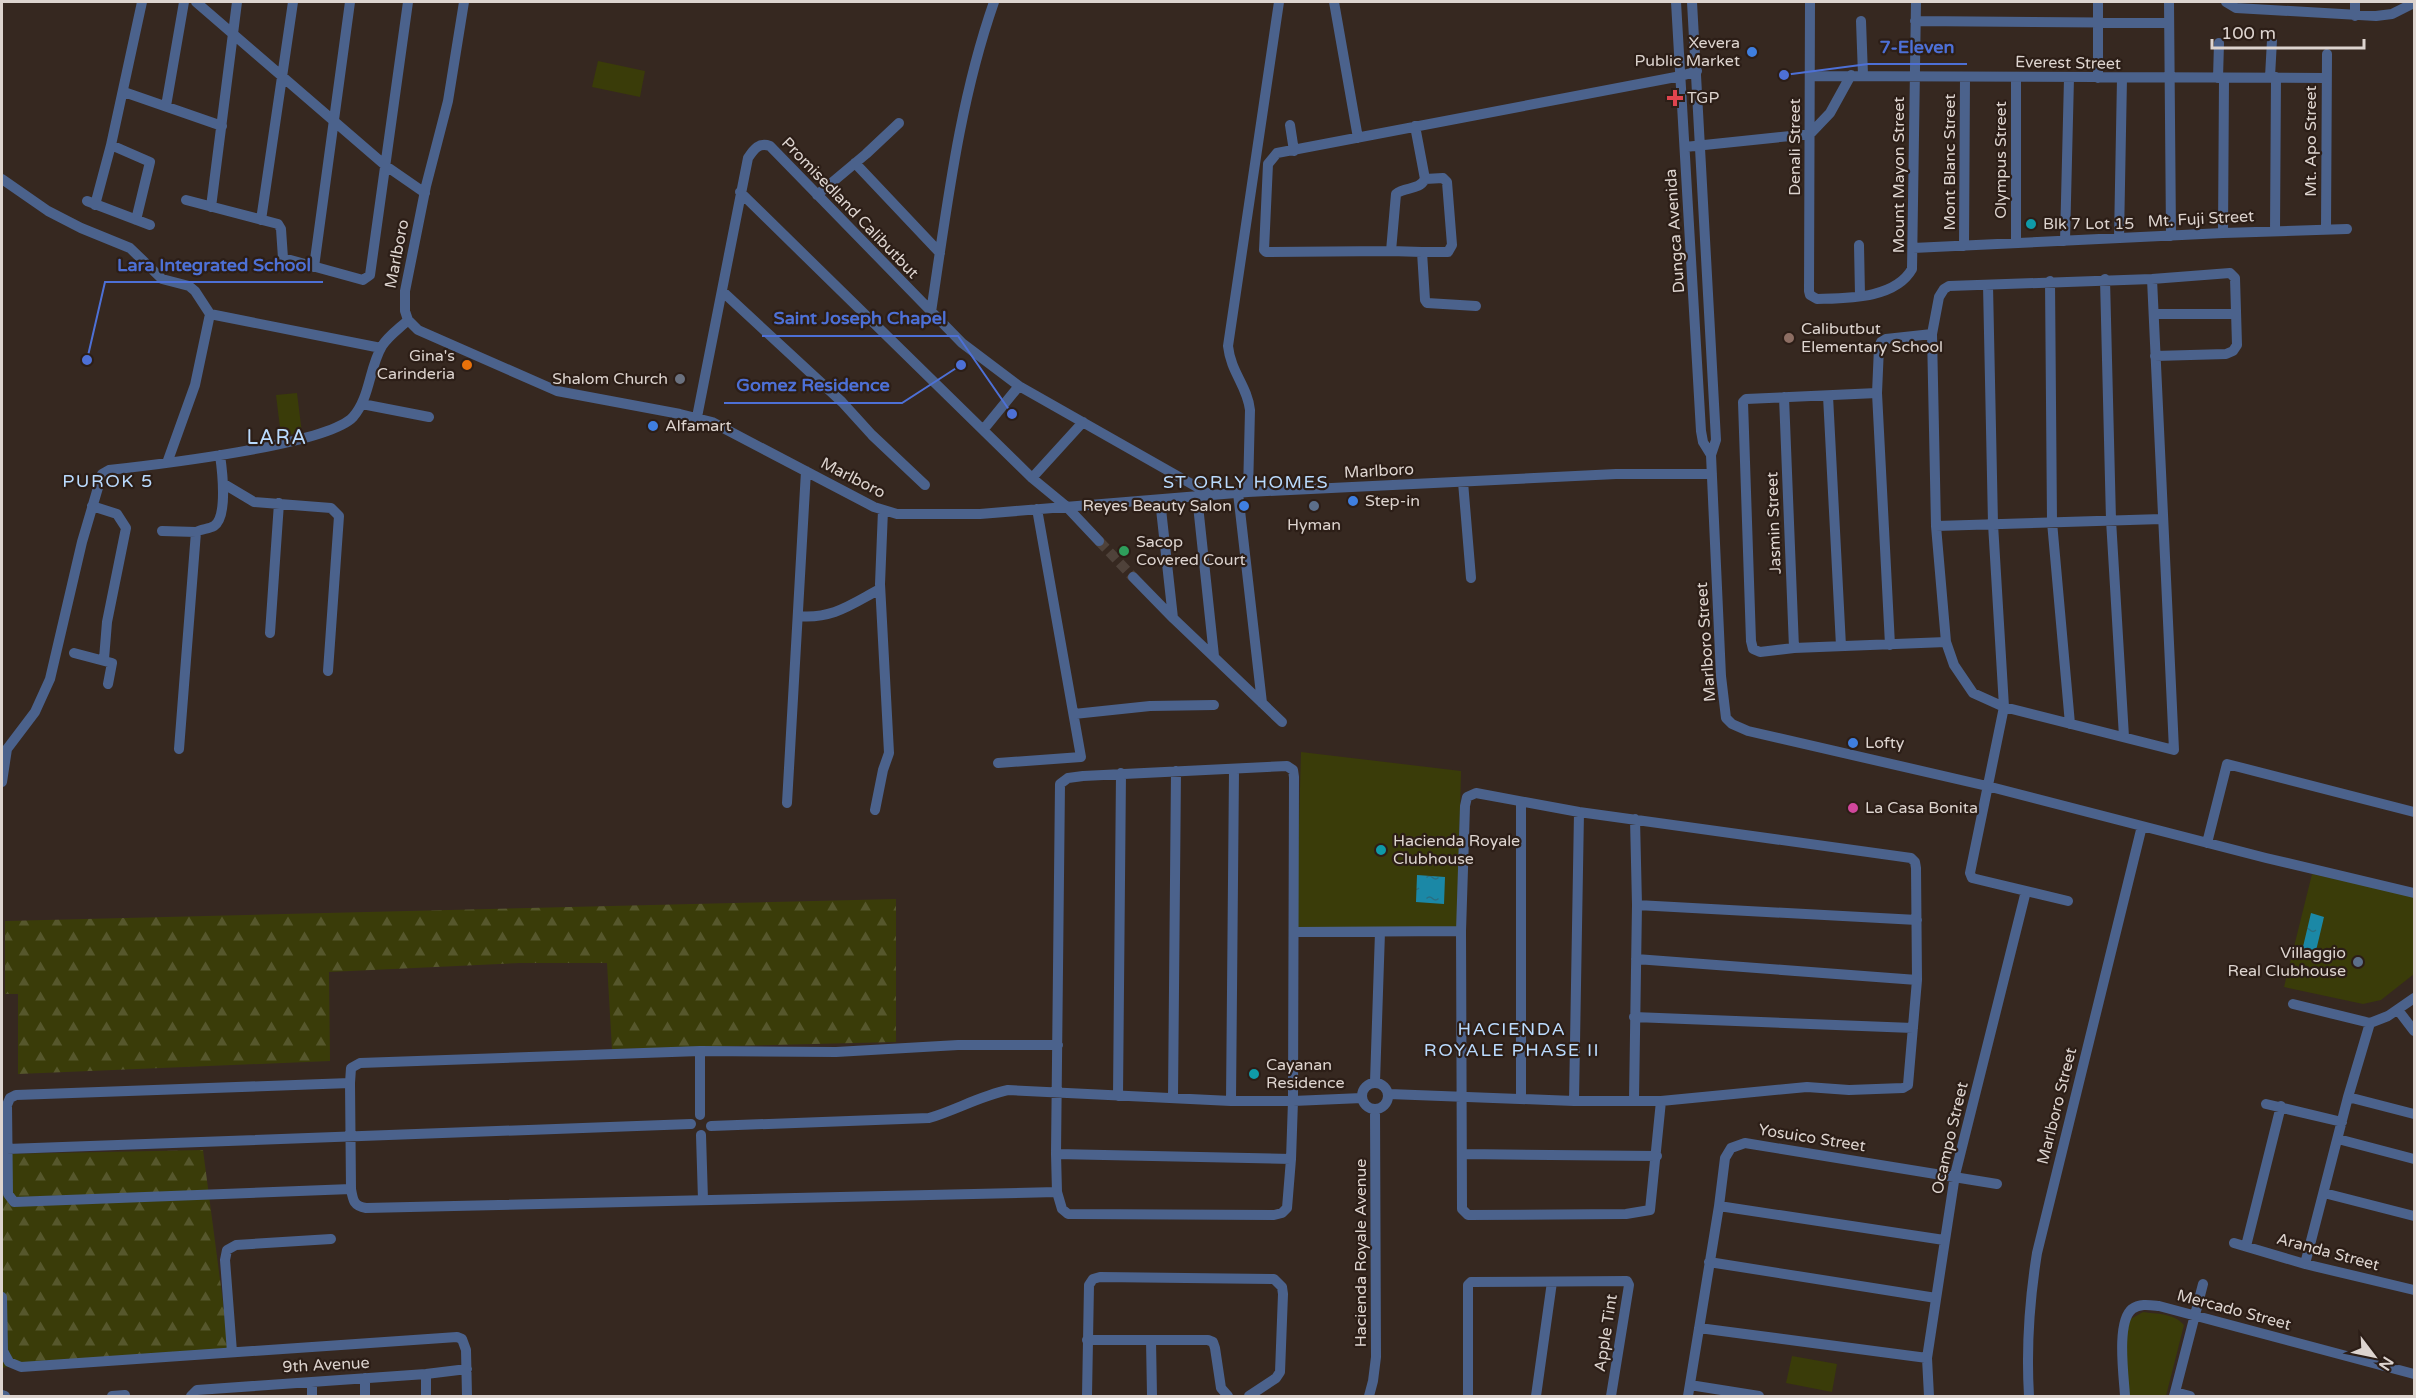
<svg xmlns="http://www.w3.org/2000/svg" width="2416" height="1398" font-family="'Varela Round',sans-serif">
  <defs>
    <pattern id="forest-firs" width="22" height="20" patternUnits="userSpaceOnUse" patternTransform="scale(1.5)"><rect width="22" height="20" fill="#3a3c09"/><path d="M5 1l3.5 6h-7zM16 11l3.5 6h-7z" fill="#56572c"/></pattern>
    <pattern id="water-ripples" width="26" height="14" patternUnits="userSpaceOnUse" patternTransform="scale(1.5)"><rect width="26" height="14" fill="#1b88a6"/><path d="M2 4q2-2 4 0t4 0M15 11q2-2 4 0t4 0" fill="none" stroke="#296f82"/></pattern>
  </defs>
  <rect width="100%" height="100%" fill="#362820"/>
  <!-- green -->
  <path fill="#3a3c09" d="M598,61L645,71L640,97L592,87Z
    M297,393L302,433L281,436L276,395Z
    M1301,752L1461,771L1457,934L1296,933Z
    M2312,874L2414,896V974L2381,1000L2363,1004L2284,987Z
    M2143,1312C2157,1314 2174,1313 2184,1325L2166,1396H2128L2126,1340L2129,1320Z
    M1792,1356L1837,1364L1832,1392L1786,1383Z"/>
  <!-- forest -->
  <path fill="url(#forest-firs)" d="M896,899V1042L612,1049L607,963H520L329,972L330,1061L18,1074V994H5V921Z
    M203,1150L229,1348L28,1363L2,1368V1154Z"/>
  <!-- water -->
  <path fill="url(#water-ripples)" d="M1417,875L1445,877L1444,904L1416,902Z
    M2311,913L2324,917L2315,955L2302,951Z"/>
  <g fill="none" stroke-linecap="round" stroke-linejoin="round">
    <!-- minor-tunnel -->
    <path stroke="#4f423a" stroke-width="10" stroke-dasharray="10 5" stroke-linecap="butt" d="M1099,541L1133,577"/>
    <!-- minor -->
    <path stroke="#4b628c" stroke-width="10" d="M196,2L386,166L425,193
      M464,2L448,101L426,186L405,291V311L408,320L418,330L557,391L680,414L712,422L874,507L897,514H980L1248,492L1616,474H1712
      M1334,2L1358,138
      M1676,2L1701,431L1703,442L1711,455
      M1692,2L1716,440L1711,455L1721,676L1726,718L1732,724L1748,731L1987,786L2266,858L2414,893
      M1810,2L1809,291L1810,295L1817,299C1847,298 1895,299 1912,269L1916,2
      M2098,2V78
      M2169,2L2171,236
      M2226,2L2236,8L2376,16L2392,14L2414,3
      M2355,16V2
      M1861,21L1863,75
      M1915,21L2168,23
      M1810,76L2326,78
      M2270,77L2272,40
      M2218,78L2219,43
      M124,92L222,126
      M166,106L184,2
      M1290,125L1294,151
      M1415,126L1425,179C1419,191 1405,186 1396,194L1391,251L1422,252L1425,300L1427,303L1476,306
      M111,145L142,2
      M1685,147L1810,134L1830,113L1851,75
      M855,163L940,253
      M2,179L48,211L81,228L130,248L162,279L189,286L195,291L210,314L195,385L167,463
      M740,192L1032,478L1066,506L1099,541
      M817,195L866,154L899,123
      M186,200L278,224L281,229L283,258L363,280L370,275L408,2
      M87,201L150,225
      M95,205L111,145L150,162L136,220
      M211,207L237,2
      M261,220L293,2
      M2326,229L2327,54
      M2275,231L2276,77
      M2223,233L2224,78
      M2119,238L2122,78
      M2065,241L2069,78
      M2016,243V77
      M1859,245L1860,295
      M1964,246L1965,77
      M1913,248L2223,233L2347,229
      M1391,251L1266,252L1264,250L1268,164L1277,153L1681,76L1697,71
      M1422,252H1448L1452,245L1447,182L1443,178L1425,179
      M314,267L350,2
      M2105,279L2111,520L2124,737
      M2152,279L2174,750L2004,707L1973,693L1954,665L1946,642L1936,526L1932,334L1939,297L1944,289L1949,286L2152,279L2230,273L2235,278L2237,345L2233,351L2226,354L2155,356
      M2050,281L2052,522L2070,724
      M1988,285L1993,524L2004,707L1970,873L1972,878L2068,901
      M722,291L842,402L872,435L925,485
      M931,312C947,207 959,102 994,2
      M210,314L381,348
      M2154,314H2236
      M1877,393L1746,399L1743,402L1751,641L1753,649L1760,652L1794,648L1946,642
      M1828,396L1841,646
      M1784,397L1794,648
      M362,404L429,417
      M697,417L748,158C754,149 759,142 770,146L962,343L1019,386L1211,495
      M983,430L1019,386
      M1032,478L1083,422
      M1463,482L1471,578
      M224,484L254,502L331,508L339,516L328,671
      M1248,492L1250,410C1247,385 1231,373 1228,346L1279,2
      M1238,493L1262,703
      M1197,496L1214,656
      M1160,500L1173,618
      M92,506L117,514L126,528L107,622L104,659
      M1936,526L2162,519
      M162,531L196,532
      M1133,577L1173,618L1282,722
      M798,616C833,619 850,605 880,589
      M270,633L279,503
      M1890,645L1877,393L1879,347L1881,342L1886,339L1932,334
      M74,653L112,663L108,684
      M1074,714L1150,706L1214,705
      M179,749L196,532C201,529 209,529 214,526C228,517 222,469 220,455
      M998,763L1081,757L1037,509
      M1287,766L1293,770L1294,777L1293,1101L1291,1159L1287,1208L1282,1213L1274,1215L1068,1214L1062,1209L1057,1192L1056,1154L1060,784L1068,778L1083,776Z
      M2,782L7,749L35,712L50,679L82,542L102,474L109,470C154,465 327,445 353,417C370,398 369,368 382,346C388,336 400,328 408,320
      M1476,793L1579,812L1911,858L1915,862L1916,868L1917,980L1908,1085L1903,1088L1849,1090L1807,1087L1661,1101L1650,1210L1626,1214L1468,1215L1462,1209L1461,931L1465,806L1467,797Z
      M787,803L806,471
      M875,810L883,770L889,753L880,584L883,510
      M2207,843L2227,764L2414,812
      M1637,905L1917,920
      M1295,932L1461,931
      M1636,959L1917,980
      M2293,1004L2370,1023L2388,1016L2414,998
      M2398,1010L2414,1031
      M1634,1017L1913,1028
      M1375,1082L1380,932
      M1362 1096a13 13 0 1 1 26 0a13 13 0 1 1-26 0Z
      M350,1083L351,1189
      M1389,1094L1574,1101H1661
      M1118,1096L1121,773
      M2348,1097L2414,1114
      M1173,1098L1176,771
      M1521,1098V802
      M1634,1100L1637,905L1635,819
      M1231,1101L1234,770
      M1574,1101L1579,812
      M2266,1104L2342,1122
      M700,1115V1051
      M711,1126L929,1118C956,1110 980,1096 1008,1090L1231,1101H1293L1362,1098
      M701,1135L703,1200
      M2338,1139L2414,1159
      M7,1149L691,1124
      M1056,1154L1291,1159
      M1463,1154L1657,1156
      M1057,1192L366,1208C354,1206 353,1201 351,1189L14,1202L8,1194L7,1105L10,1098L16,1095L350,1083L351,1068L360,1063L700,1051L836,1052L958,1045H1058
      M2324,1193L2414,1216
      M1719,1206L1944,1240
      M2234,1243L2305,1264L2414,1290
      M2246,1246L2281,1106
      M1709,1262L1936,1298
      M2305,1264L2348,1097L2370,1023
      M2,1297L3,1351L9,1362L21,1367L457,1337L462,1339L466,1350L467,1396
      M1699,1328L1927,1358
      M1087,1340H1208L1213,1342L1215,1348L1221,1388L1228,1396
      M1151,1340L1152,1396
      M232,1352L225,1260L227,1250L236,1245L331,1239
      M1690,1385L1759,1396
      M2175,1392L2190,1396
      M2,1395L5,1396
      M112,1396L125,1395
      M191,1396L197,1390L426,1374L467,1369
      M312,1396V1382
      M365,1396V1378
      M426,1396V1374
      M1087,1396L1089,1285L1093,1279L1100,1277L1274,1279L1282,1287L1283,1294L1280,1372L1276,1378L1249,1396
      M1369,1396L1373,1381L1376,1357L1375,1109
      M1468,1396V1285L1471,1282L1627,1281L1629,1285L1611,1396
      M1536,1396L1552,1282
      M1688,1396L1719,1206L1725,1158L1731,1148L1745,1143L1997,1184
      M1929,1396L1927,1358L1955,1175L2026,891
      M2029,1396C2026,1346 2029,1303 2037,1253L2142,826
      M2125,1396C2124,1377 2116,1322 2132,1309C2140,1303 2150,1305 2159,1306L2414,1374
      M2174,1396L2203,1284"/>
  </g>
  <!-- markers -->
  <g fill="#3f7fe0" stroke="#2c1e17" stroke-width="2">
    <circle cx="1752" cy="52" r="6"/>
    <circle cx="653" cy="426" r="6"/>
    <circle cx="1353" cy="501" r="6"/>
    <circle cx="1244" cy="506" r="6"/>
    <circle cx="1853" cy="743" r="6"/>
  </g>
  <path fill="#e0444e" stroke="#2c1e17" stroke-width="2" d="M1672 89h6v6h6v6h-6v6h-6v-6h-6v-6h6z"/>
  <g fill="#0f9aa8" stroke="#2c1e17" stroke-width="2">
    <circle cx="2031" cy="224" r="6"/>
    <circle cx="1381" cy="850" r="6"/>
    <circle cx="1254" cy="1074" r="6"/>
  </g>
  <circle fill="#8d6e63" stroke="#2c1e17" stroke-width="2" cx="1789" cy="338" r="6"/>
  <circle fill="#e8710a" stroke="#2c1e17" stroke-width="2" cx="467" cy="365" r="6"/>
  <circle fill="#6b7280" stroke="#2c1e17" stroke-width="2" cx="680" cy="379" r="6"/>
  <g fill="#5c6f8a" stroke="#2c1e17" stroke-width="2">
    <circle cx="1314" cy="506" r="6"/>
    <circle cx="2358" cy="962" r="6"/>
  </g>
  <circle fill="#2e9e5b" stroke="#2c1e17" stroke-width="2" cx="1124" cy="551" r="6"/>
  <circle fill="#d1479c" stroke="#2c1e17" stroke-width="2" cx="1853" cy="808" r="6"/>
  <g text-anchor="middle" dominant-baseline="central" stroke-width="4.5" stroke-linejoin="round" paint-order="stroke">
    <!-- poi labels -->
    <g font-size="16" fill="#ddd4cf" stroke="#2c1e17" text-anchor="start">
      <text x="1740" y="43" text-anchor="end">Xevera<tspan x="1740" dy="18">Public Market</tspan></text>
      <text x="1687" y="98">TGP</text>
      <text x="2043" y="224">Blk 7 Lot 15</text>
      <text x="1801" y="329">Calibutbut<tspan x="1801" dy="18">Elementary School</tspan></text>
      <text x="455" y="356" text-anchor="end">Gina's<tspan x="455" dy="18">Carinderia</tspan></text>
      <text x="668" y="379" text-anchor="end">Shalom Church</text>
      <text x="665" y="426">Alfamart</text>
      <text x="1365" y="501">Step-in</text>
      <text x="1232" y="506" text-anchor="end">Reyes Beauty Salon</text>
      <text x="1314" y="525" text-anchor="middle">Hyman</text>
      <text x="1136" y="542">Sacop<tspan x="1136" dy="18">Covered Court</tspan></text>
      <text x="1865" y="743">Lofty</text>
      <text x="1865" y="808">La Casa Bonita</text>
      <text x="1393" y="841">Hacienda Royale<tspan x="1393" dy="18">Clubhouse</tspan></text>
      <text x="2346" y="953" text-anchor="end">Villaggio<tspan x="2346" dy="18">Real Clubhouse</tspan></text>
      <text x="1266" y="1065">Cayanan<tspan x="1266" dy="18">Residence</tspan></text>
    </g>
    <!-- street labels -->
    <g font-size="16" fill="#ddd4cf" stroke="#2c1e17">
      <text transform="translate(2068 63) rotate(1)">Everest Street</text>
      <text transform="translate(2311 141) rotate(-90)">Mt. Apo Street</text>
      <text transform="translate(1795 147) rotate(-90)">Denali Street</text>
      <text transform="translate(2001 160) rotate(-90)">Olympus Street</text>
      <text transform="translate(1950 162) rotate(-90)">Mont Blanc Street</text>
      <text transform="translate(1899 175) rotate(-90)">Mount Mayon Street</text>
      <text transform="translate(850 208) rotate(46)">Promisedland Calibutbut</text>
      <text transform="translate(2201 219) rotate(-3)">Mt. Fuji Street</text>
      <text transform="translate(1675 231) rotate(-94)">Dungca Avenida</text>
      <text transform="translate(397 254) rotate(-79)">Marlboro</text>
      <text transform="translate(1379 471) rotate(-3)">Marlboro</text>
      <text transform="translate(853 478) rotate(27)">Marlboro</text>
      <text transform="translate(1774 523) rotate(-92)">Jasmin Street</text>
      <text transform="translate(1706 642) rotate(-94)">Marlboro Street</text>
      <text transform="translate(2057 1106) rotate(-76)">Marlboro Street</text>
      <text transform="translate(1812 1138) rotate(9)">Yosuico Street</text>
      <text transform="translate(1950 1138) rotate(-77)">Ocampo Street</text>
      <text transform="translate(2328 1252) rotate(15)">Aranda Street</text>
      <text transform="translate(1361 1253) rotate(-90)">Hacienda Royale Avenue</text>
      <text transform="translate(2234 1310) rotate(15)">Mercado Street</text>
      <text transform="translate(1606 1333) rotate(-81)">Apple Tint</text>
      <text transform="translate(326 1365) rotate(-3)">9th Avenue</text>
    </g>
    <!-- neighbourhood labels -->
    <g font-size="18" letter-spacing="1.5" fill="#badbfe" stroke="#2c1e17">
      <text x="108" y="481">PUROK 5</text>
      <text x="1246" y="482">ST ORLY HOMES</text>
      <text x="1512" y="1029">HACIENDA<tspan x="1512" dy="21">ROYALE PHASE II</tspan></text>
    </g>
    <!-- quarter labels -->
    <g font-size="20" letter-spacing="1.5" fill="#badbfe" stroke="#2c1e17">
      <text x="277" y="438">LARA</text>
    </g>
  </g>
  <!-- callouts -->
  <path fill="none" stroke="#4d70d6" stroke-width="2" d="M1784 75L1868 64H1967M87 360L105 282H323M1012 414L958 336H762M961 365L902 403H724"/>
  <g fill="#4d70d6" stroke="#2c1e17" stroke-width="2">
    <circle cx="1784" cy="75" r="6"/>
    <circle cx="87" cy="360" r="6"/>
    <circle cx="1012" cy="414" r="6"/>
    <circle cx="961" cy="365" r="6"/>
  </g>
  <g font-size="18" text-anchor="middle" font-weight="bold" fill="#4d70d6" stroke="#2c1e17" stroke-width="4.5" stroke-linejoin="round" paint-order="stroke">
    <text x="1917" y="53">7-Eleven</text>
    <text x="214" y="271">Lara Integrated School</text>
    <text x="860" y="324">Saint Joseph Chapel</text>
    <text x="813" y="391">Gomez Residence</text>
  </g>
  <!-- border -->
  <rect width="2416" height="1398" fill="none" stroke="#ddd4cf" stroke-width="6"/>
  <!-- north arrow -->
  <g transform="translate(2374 1356) rotate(122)" stroke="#2c1e17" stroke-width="4.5" paint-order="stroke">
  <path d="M0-4.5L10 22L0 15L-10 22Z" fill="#ddd4cf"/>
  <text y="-9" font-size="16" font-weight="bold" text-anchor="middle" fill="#ddd4cf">N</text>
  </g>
  <!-- scale -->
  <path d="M2212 39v9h152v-9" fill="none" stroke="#ddd4cf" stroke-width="3"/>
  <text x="2221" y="39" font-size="18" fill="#ddd4cf" stroke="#2c1e17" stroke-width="4.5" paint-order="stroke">100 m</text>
</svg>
